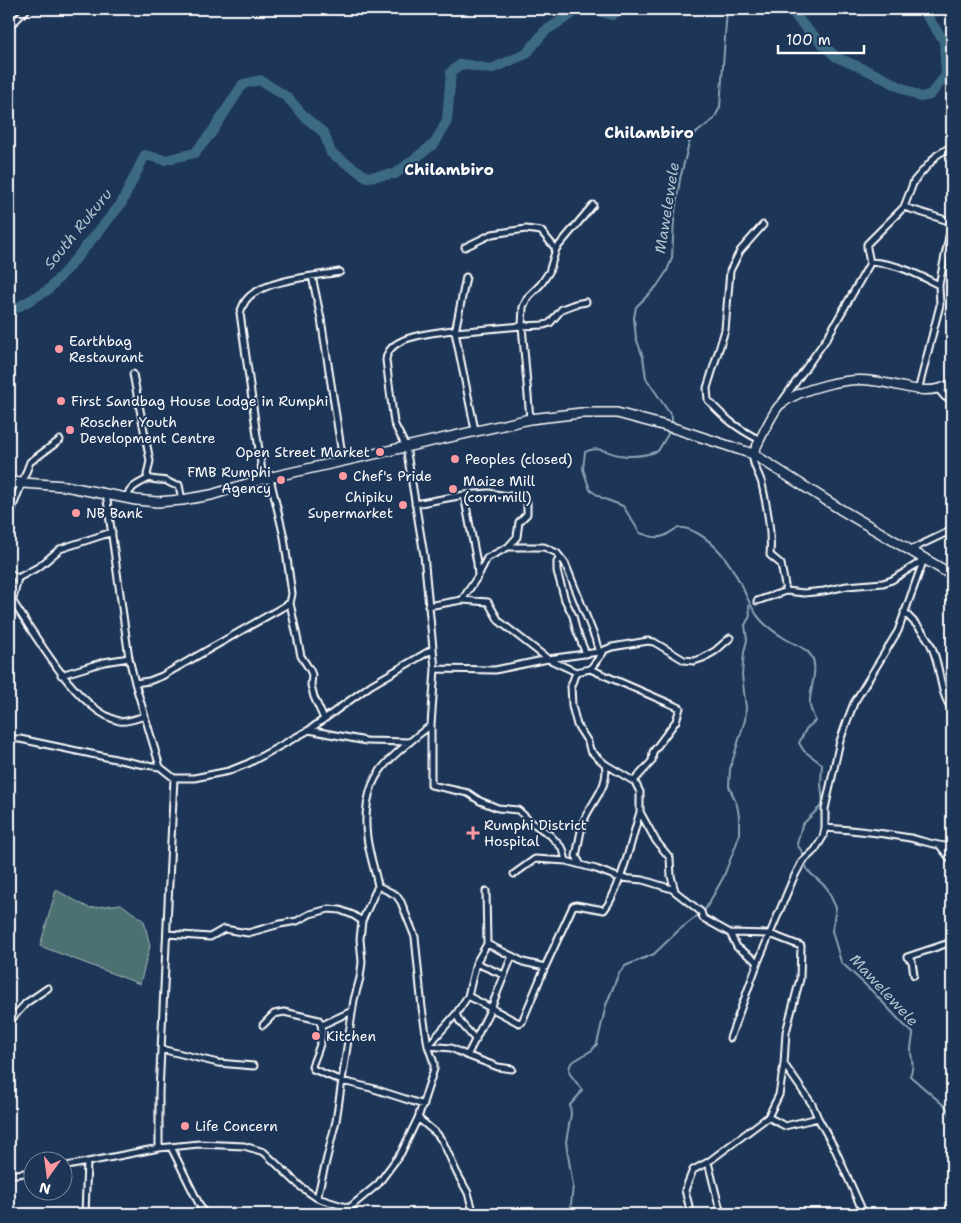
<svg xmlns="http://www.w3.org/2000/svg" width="961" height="1223" font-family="'Shantell Sans',sans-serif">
  <rect width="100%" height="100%" fill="#1d3557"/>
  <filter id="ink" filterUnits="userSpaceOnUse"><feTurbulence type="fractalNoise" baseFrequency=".02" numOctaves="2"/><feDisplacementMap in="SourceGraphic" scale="10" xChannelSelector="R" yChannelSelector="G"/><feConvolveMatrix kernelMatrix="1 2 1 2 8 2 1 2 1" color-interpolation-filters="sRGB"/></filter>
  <g filter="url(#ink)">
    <!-- green -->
    <path fill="#4e7172" stroke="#a6b8b8" d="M56,890L89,908L121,904L144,921L150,946L140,984L40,946Z"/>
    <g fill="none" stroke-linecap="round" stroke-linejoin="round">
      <!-- stream -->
      <path stroke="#8ba6b5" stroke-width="2" d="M672,425V417L646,378L643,357L636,338L634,318L636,307L657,286L667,271L672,258L674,219L680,179L688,147L691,137L714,119L720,107L727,9
        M671,429L658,451C645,456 633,457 619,455C608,453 597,445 585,452L583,469L590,490L602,498L623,506L640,533C645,534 650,537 655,537C673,539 671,519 697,533C717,544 732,566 741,585C748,598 750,607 760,619C766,626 776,633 784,638C793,644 806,647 812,657C819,670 808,694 810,706C811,711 814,716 815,721L806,729L799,743L804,751L822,764L821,784L823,804L802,825L797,844L804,855L803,858L808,871L827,888L836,908L832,931L841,962L873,992L903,1024L913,1033C913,1039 911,1044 911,1050C911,1061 915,1064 910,1076L947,1108L952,1119
        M570,1214L573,1186L566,1142L571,1114L570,1105L579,1095L582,1090L570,1074L569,1069L571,1063L592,1050L597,1044L606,1005L619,973L625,966L654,954L679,930L705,910L723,878L736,845L739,835V816L737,805L729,786L730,769L745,720L746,708L742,675L744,652L747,640L745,625L750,616L749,606"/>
      <!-- river -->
      <path stroke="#3e6a83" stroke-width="10" d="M592,9L612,15L619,9
        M790,9L805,27L836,57L873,73L920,97L930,95L946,75L944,41L922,9
        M9,308L13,310L48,290L69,267L121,204L145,155L165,160L195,153L212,132L243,84L260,80L287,97L306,118L324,133L331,153L367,177L395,174L435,143L447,121L451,72L461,64L491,69L526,54L545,31L575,12L583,9"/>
      <defs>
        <path id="street" d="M9,25L14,22L27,9
          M904,207L952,222L939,285L940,305L918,391
          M465,247L492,234L526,229L541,231L556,249
          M870,262C896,263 917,274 939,285
          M312,276L321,319L343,461
          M466,277L455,332L475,430
          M133,374L150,461L147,475L149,478C155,481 161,479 167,481C172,484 173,485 179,485L182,500
          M939,390L945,397L952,400
          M783,400L827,338L869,265C871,258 866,251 867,244L904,207L914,181L937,155L952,146
          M530,419L522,326L523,307L528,297L541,284L549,272L556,249L593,205
          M760,440C738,429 724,418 708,400L707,388L725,330L730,271L740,251L763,225
          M753,454C751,463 760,475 762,484C767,507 772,532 770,555L781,564L786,591
          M263,479L240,313C242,308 244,302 247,299C263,280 316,276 340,272
          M106,493L129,658L135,683L160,767
          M464,495L489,493L508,496H522L525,498L527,502V514L519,522L517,537L508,547
          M126,498C132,485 137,485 149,478
          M415,504L464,495L477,563L478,576L462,600
          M9,517L30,462L60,440
          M910,550L952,530
          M561,558L557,562V571L565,600L573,616L576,629L586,654
          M9,573L18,578
          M478,576L487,558L508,547H544L557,553L565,563L595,638L599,652L603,653L590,669
          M9,593L13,602C36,636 77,710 119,721C127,723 137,718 145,716
          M757,601L786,591L804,593L824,591L847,586L883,583L892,580L922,561
          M290,603L301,656L310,670L312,675L311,685L314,697L324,719
          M428,606L462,600L488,602L499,621L548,659L576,672L571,686L572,706L577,725L588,742L590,750L597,757L605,764L635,782L640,792V812L656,841L670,858L671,876L675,891
          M904,612C917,625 929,636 934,653C941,672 940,694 952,709
          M9,616L18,578L40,566L60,549L112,532
          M435,669L495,670L548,659L599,652L612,647L648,641L654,642L684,660L694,661L703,658L715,651L730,638
          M576,672L590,669L680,708L676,721L653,752L652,761L634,781
          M61,675L104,662L129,658
          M135,683L149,681L162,676L290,603L292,594L284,537L270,478
          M431,725V785L468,793L480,801L498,808L518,810L531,822L550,835L563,849L566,861
          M309,730L371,685L433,649
          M9,739H20L139,764L160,767L174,778H194L229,771L249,763L309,730L366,741L410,742
          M825,828C854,830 882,833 910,838C924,841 938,847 952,846
          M940,846L952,861
          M581,865L576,856C579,844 580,829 585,818C593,800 610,785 605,764
          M514,874L535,859L566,861L596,869L620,878L643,880L672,889L701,912L703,918L730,933L737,947L758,962
          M730,933L770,934L801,946L800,979L786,1032L784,1064L812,1104L818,1118L835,1149L864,1214
          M167,934L210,937L224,929L248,933L280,924L297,921L310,914L329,909L340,910L353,915L362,921
          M512,956L523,962L545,967
          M476,963L504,975
          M914,975L912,961L907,957L952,942
          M468,996L519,1023L522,1022L545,967L573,906L576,905L604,910C620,891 632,838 640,812
          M456,1014L460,1022L476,1040
          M9,1022L26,1003L48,988
          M263,1025L274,1014L284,1012L319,1020C327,1034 317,1052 312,1066L313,1069L342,1081L371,1088L424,1105
          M322,1025L352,1011
          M730,1038L758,962L793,879L802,862L815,850L823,837L825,828V809L840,741L847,721L854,703L898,631L924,559
          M428,1046L451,1048L466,1055L469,1052L491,1008L512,956L487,944L486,891
          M428,1046L456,1014L468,996L476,963L487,944
          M161,1049L218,1063L254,1066
          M466,1055L498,1067L512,1069
          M768,1117L785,1126L818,1118
          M418,1118L437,1134L443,1142L457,1173L468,1193L474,1214
          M171,1147L204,1214
          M159,1148V1092L174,778
          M708,1162L721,1214
          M62,1167L159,1148L199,1144L244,1146L264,1152L301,1187L317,1198L349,1208L378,1184L401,1153L418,1118L434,1069V1063L428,1046L422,1008L415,937L401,902L396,895L378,886C375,870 369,854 367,837C364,816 367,788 380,771C390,756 417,736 431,725L435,669L424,555L406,447L394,423L386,360C388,335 434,333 453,330L455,332L522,326L544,325L550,323L562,309L575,304L586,302
          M9,1175L32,1172
          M317,1198L336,1121L354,1000L360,978L362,962L360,939L362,921L378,886
          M349,1208L356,1214
          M85,1214L87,1162
          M691,1214L685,1190L693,1170L708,1162L768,1117L779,1095L784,1064"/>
        <path id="secondary" d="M753,454C758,444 773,410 781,404C802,388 847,377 873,381C903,384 922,398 952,384"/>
        <path id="primary" d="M9,482L65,486L136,500L157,502L182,500L211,495L263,479L530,419L581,413H617L677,429L753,454L840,509L952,575"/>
      </defs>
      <!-- street casing -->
      <use href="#street" stroke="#fff" stroke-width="9"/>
      <!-- secondary casing -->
      <use href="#secondary" stroke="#fff" stroke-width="11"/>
      <!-- primary casing -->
      <use href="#primary" stroke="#fff" stroke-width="12"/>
      <!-- street -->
      <use href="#street" stroke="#1d3557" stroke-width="5"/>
      <!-- secondary -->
      <use href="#secondary" stroke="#1d3557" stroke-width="8"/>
      <!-- primary -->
      <use href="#primary" stroke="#1d3557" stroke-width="9"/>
    </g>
  </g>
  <!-- markers -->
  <g fill="#ff9aa2" stroke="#1d3557" stroke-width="2">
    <circle cx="59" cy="349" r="5"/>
    <circle cx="61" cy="401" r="5"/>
    <circle cx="70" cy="430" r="5"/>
    <circle cx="380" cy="452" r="5"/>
    <circle cx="455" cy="459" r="5"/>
    <circle cx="343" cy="476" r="5"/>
    <circle cx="281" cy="480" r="5"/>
    <circle cx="453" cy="489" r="5"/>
    <circle cx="403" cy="505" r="5"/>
    <circle cx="76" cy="513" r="5"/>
    <path d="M470.5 825.5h5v5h5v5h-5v5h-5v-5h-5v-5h5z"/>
    <circle cx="316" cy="1036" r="5"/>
    <circle cx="185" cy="1126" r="5"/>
  </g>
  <g text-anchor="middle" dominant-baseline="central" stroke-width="4" stroke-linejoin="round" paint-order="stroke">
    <!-- poi labels -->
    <g font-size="14" fill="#fff" stroke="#1d3557" text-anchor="start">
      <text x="69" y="341">Earthbag<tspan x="69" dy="16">Restaurant</tspan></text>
      <text x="71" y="401">First Sandbag House Lodge in Rumphi</text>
      <text x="80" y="422">Roscher Youth<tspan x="80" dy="16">Development Centre</tspan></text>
      <text x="370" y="452" text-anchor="end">Open Street Market</text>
      <text x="465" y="459">Peoples (closed)</text>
      <text x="271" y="472" text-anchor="end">FMB Rumphi<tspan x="271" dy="16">Agency</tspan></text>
      <text x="353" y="476">Chef's Pride</text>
      <text x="463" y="481">Maize Mill<tspan x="463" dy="16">(corn mill)</tspan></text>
      <text x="393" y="497" text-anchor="end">Chipiku<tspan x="393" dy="16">Supermarket</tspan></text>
      <text x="86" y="513">NB Bank</text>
      <text x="484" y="825">Rumphi District<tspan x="484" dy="16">Hospital</tspan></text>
      <text x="326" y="1036">Kitchen</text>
      <text x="195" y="1126">Life Concern</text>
    </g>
    <!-- water labels -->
    <g font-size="15" font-style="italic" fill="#b2c3cd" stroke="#1d3557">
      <text transform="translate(667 208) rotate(-81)">Mawelewele</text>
      <text transform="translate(78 229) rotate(-51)">South Rukuru</text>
      <text transform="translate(884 990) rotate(47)">Mawelewele</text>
    </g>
    <!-- quarter labels -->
    <g font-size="16" font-weight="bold" fill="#fff" stroke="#1d3557">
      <text x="649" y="132">Chilambiro</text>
      <text x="449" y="169">Chilambiro</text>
    </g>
  </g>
  <!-- margin -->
  <rect width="961" height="1223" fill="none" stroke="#1d3557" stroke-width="30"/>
  <rect x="15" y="15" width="931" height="1193" fill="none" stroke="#fff" stroke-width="2" filter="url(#ink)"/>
  <!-- north arrow -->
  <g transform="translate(48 1176) rotate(194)"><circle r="24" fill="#1d3557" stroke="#77869a"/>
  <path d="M0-4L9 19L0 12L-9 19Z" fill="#ff9aa2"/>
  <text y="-8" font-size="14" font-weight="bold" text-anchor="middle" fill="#ffffff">N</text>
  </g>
  <!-- scale -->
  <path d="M778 45v8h86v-8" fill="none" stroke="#ffffff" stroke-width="2.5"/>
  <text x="786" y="45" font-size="15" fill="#ffffff" stroke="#1d3557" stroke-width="4" paint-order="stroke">100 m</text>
</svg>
